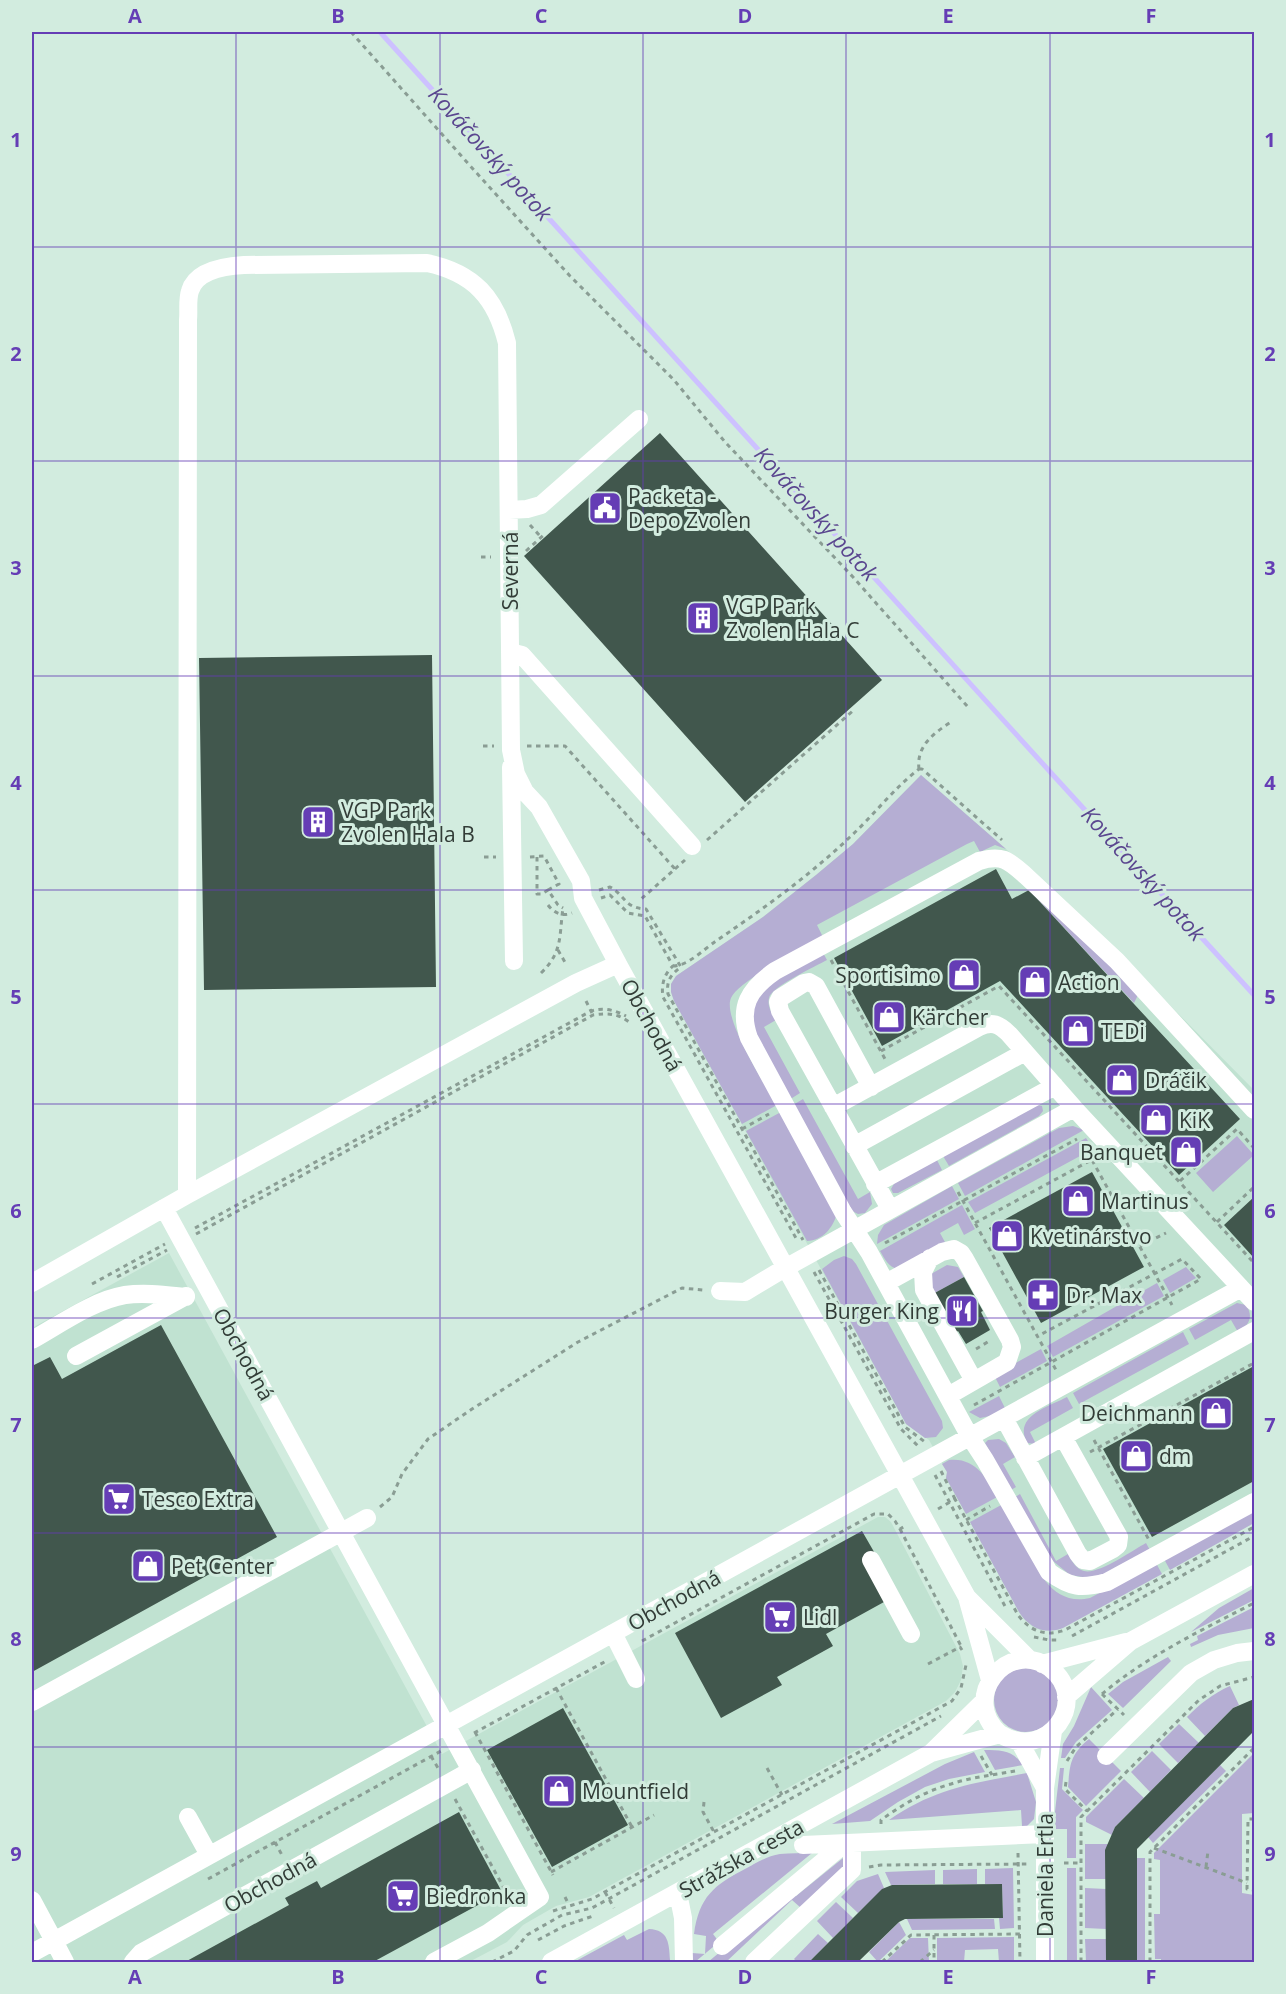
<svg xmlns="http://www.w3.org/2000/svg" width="1286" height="1994" font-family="'Open Sans',sans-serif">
  <rect width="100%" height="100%" fill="#d2ecdf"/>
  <!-- built -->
  <path fill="#c0e2d1" d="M921,775L1006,849L1120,955L1254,1090V1523L1057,1630H1040L1032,1626L1025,1620L1019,1612L946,1478L947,1472L929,1440L906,1424L674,1001L671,992V984L676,976L763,917L816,875L853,844Z
    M169,1253L442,1754L878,1517H885L891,1522L960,1654L963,1666L961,1680L955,1692L946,1701L589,1897L556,1906L523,1925L507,1942L469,1962H32V1328Z"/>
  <!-- green -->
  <path fill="#b5aed3" d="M921,775L1006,849L995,845L980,852L974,841L967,844L817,925L823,937C804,948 739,980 731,998C722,1018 766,1086 777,1105L742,1124L674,1001L671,992V984L676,976L763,917L816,875L853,844Z
    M1029,890L1095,949L1138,995L1134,1003Z
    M822,951L827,960C816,966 771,987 769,998C767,1006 772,1014 776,1020L764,1027L800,1093L789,1100L758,1042L751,1011L763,989Z
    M803,1099L858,1199L870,1192L872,1204L865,1213L858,1214L852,1211L793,1105Z
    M1038,1105L1042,1106L1043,1111L1039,1116L949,1166L943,1156Z
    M781,1112L837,1214C832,1229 823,1240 807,1241L746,1131Z
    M1073,1126L1084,1130L965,1196L958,1183L1059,1128Z
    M1237,1136L1254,1155L1213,1192L1196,1173Z
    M1086,1138L1093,1149L975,1213L968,1202Z
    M937,1160L942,1170L898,1193H893L891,1189L895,1182Z
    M952,1186L959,1199L877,1244L878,1235L884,1225Z
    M962,1205L975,1229L964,1235L958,1223L940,1233L946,1244L898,1269C888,1267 885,1259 880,1251Z
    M844,1256L852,1259L856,1264L942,1421L943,1428L936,1437L925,1438L906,1424L822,1269L834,1260Z
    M947,1265L958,1267L964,1277L931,1295V1274Z
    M1186,1267L1196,1278L1170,1293L1163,1280Z
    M1157,1283L1164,1296L1053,1357L1047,1346Z
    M1237,1303L1246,1305C1254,1317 1249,1325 1238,1332L1231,1320L1195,1340L1189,1329Z
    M1183,1332L1189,1344L1079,1404L1073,1393Z
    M1041,1349L1047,1361L1000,1387L994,1375Z
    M999,1396L1005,1408L990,1416L980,1418L969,1412Z
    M1067,1397L1073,1408L1030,1432L1036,1444L1027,1443C1013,1416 1048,1407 1067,1397Z
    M999,1439L1006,1443L1015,1457L1003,1464L1016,1487L1011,1490L985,1443L988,1440Z
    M949,1460C975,1457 986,1478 999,1496L966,1514L946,1478L947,1472L942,1464Z
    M1020,1494L1056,1561L1068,1554C1072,1561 1076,1569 1084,1571C1098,1575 1133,1550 1146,1543L1151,1552L1113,1573L1089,1578L1070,1575L1053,1561L1015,1497Z
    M1003,1504C1010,1518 1018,1532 1025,1545C1039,1573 1053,1606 1090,1598L1156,1563L1162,1574L1063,1628C1045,1635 1029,1628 1019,1612L970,1522Z
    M1254,1509V1523L1170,1570L1164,1559Z
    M1254,1588V1600L1191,1632L1219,1608Z
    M1254,1607V1628L1218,1635L1191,1647L1190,1644L1198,1640L1197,1636Z
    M1168,1657L1171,1661L1123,1708L1108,1694L1123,1682Z
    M994 1700a32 32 0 1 1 64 0a32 32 0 1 1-64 0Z
    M1230,1686L1239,1705L1233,1708L1205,1736L1187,1717C1200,1704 1212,1694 1230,1686Z
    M1091,1687L1112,1710L1076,1742L1065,1758H1061L1063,1744L1074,1726Z
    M1179,1724L1199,1743L1178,1763L1159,1744Z
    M1089,1739L1121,1771L1086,1806L1068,1787C1070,1764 1070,1755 1089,1739Z
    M984,1750C1002,1750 1012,1750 1023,1765L995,1770Z
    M1152,1751L1171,1770L1150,1792L1131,1772Z
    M974,1752L985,1772L949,1779L925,1787L898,1802L870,1821L832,1824L945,1764Z
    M1254,1753V1813L1242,1814V1893L1254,1895V1962H1161V1959H1155L1154,1914H1160V1860L1154,1859V1853Z
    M1220,1765L1226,1771L1153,1843L1148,1837Z
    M1060,1768H1064L1062,1789L1083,1810L1076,1817V1858H1067V1829H1053Z
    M1027,1773L1036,1802L1034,1819L1027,1826H1022L1021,1810L889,1820C935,1788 974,1783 1027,1773Z
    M1124,1779L1144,1798L1115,1827L1112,1835L1086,1822V1817Z
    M1085,1844H1108L1106,1879H1085Z
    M812,1853L713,1934L719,1942L695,1962H693L692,1953L705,1954L706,1936L694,1934C699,1897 714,1885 745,1869C756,1863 767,1856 780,1854C790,1853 802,1853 812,1853Z
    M848,1854L847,1865L801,1908L792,1900L726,1962H708L792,1892L796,1896Z
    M1137,1858H1145V1962H1137Z
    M1013,1868L1014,1928L1000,1929L999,1918H1003L1002,1884H985V1869Z
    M1067,1868H1076L1077,1962H1067Z
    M977,1869V1884H943V1870Z
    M935,1870V1884L891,1885L885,1872Z
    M878,1874L884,1888L858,1913L841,1897L857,1881Z
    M1085,1888L1106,1889V1929L1085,1928Z
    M836,1902L853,1918L833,1938L817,1921Z
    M907,1919H994L995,1929L912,1930Z
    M899,1922L906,1935L878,1962L869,1952Z
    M649,1929C669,1930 669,1944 670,1960L661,1962H574L624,1935L627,1940Z
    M818,1934L828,1943L809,1962H797L794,1959Z
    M1014,1937V1962H999L998,1949L965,1950L964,1962H937V1938Z
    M910,1938H928L929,1962H885Z
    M1085,1939H1106V1962H1086Z"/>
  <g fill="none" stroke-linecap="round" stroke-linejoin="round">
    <!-- stream -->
    <path stroke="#cdc1ff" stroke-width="5" d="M380,32L1053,775L1254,995"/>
  </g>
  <!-- building -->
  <path fill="#41574d" d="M660,433L882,680L745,802L524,556Z
    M432,655L436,987L204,990L199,658Z
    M996,869L1012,899L1029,890L1240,1119L1179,1175L1000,981L882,1046L834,958Z
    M1092,1172L1144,1267L1041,1323L989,1228Z
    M1254,1197V1258L1224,1225Z
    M964,1277L983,1311L981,1312L990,1330L966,1344L958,1331L953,1334L931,1295Z
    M161,1325L277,1537L32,1672V1366L50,1357L62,1379Z
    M1254,1366V1481L1152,1537L1103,1449Z
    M862,1531L877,1557L884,1602L826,1634L833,1646L777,1677L782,1685L721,1718L675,1633Z
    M1254,1699V1731L1137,1849V1962H1106L1105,1850L1115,1827L1233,1708Z
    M563,1708L628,1825L552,1867L487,1750Z
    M459,1812L502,1892L373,1962H185L289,1905L285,1898L317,1881L321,1888Z
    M1002,1884L1003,1918L905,1919L899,1922L858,1962H809L882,1889L892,1885Z"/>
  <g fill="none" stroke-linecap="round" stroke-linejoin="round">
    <!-- path -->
    <path stroke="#8a9d94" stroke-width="3" stroke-dasharray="4.5 4.5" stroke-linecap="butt" d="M351,32L473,169L570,276L674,380L725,442L853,577L968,707
      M530,525L541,537
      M526,551L546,533
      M481,557H491
      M483,746H494
      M527,746H565L675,869L640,900
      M919,769H922L1002,840
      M919,769C916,746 934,733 951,722
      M707,840L855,709
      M484,857H496
      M530,857L544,856L559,884L548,890L558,905L563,908
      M537,857V894H542L548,890
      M675,869L685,860
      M599,890L610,887C626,896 624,908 646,909L681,967C671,974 666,981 668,994L803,1240
      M601,898L610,895L628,913L645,916L673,966C664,974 661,985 663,997L797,1240
      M548,905C554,913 562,917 572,913
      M558,950L566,964
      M831,960L885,1059
      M673,966C688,966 704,949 716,941C763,909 809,876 850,837C873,816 895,787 919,769
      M541,973C563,952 559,936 563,908
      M586,1001L592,1013
      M881,1051L999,986L1254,1263
      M742,1129L769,1114
      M1092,1160L1172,1305
      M1180,1181L1237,1129L1254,1148
      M958,1192L1056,1370
      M1217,1222L1254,1187
      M975,1223L1095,1158
      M195,1228L591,1011C604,1007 614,1010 626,1016
      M196,1234L593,1015C607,1013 617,1013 629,1022
      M885,1243L1077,1139
      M1140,1246L1166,1233
      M819,1270L905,1427L925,1442
      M814,1272L901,1429L918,1446
      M117,1277L167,1250
      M92,1284L165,1244
      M976,1349L991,1340
      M974,1405L1201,1279L1182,1259L1038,1336
      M1094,1440L1149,1540
      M1090,1452L1254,1363
      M941,1471L955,1499
      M935,1475L1007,1610
      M380,1507L392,1497L402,1474L428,1439L472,1409L578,1342L682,1288L703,1290
      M938,1509L955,1499L1018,1615C1030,1631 1045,1637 1065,1630L1254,1527
      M966,1520L990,1506
      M900,1529L961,1646
      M1072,1636L1254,1536
      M1034,1637L1049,1640H1057
      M642,1641L874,1514H888L895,1521L900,1529L907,1525
      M928,1664L960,1647L962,1650
      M556,1688L632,1827
      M1102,1694C1147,1656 1202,1630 1254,1603
      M1102,1694L1124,1715
      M475,1732L553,1875
      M474,1733L608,1660
      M431,1756L438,1768
      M981,1756L992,1775
      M1067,1761L1076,1747L1118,1709
      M767,1768L782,1795
      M1066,1782L1065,1789L1087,1811
      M455,1799L510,1899
      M704,1802L703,1812L714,1832
      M1254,1819H1248L1247,1889L1254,1890
      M881,1824V1820C902,1805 925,1791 951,1784C972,1777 994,1775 1015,1771
      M275,1842L283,1857
      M1154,1848L1247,1883
      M1018,1853L1020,1962
      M1064,1863H1080
      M869,1867L881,1865L1027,1864
      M1206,1867L1208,1851
      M551,1872L654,1815
      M208,1879L441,1751
      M605,1892L614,1908
      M565,1897L569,1905
      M553,1911L592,1899L952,1701L961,1688L966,1665
      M934,1935V1962
      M538,1940L564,1926L593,1916
      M492,1962L514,1951L527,1935L562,1915L592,1908L941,1716
      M882,1962L911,1935L1020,1934
      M920,1962L934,1950
      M1081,1962V1817L1199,1700L1220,1686L1254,1677
      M1150,1962V1852L1254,1748"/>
    <!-- minor -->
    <path stroke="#fff" stroke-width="18" d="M509,510L527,509L541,505L639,419
      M510,652L522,655L692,846
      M511,767L514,961
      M871,1087L816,986L809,982L804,983L780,998L778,1002L780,1011L890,1209
      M833,1107L979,1027C992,1021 999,1024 1009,1034L1074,1108L1254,1302
      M1254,1110L1117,961L1026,876C1009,861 1003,854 979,861L775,971C749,989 738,1007 749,1038L843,1212L869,1252L970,1437L985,1460L1049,1572C1071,1588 1081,1589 1107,1582L1254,1502
      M854,1146L1025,1052
      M875,1184L1055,1086
      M187,1195L188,320C189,311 187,300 190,291C196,270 227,266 244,265L427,263C474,273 496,298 507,343L511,750L516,774L525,792L539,807L581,881L583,898L618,964
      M164,1208L540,1897L488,1933L434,1962
      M930,1258L923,1272L924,1290L974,1381
      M32,1283L187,1195L576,983L618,964L900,1475L1241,1288
      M886,1283L942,1252L954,1249L961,1253L965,1259L1010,1340L1012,1347L1007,1362L948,1396
      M720,1291L745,1292L785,1268L1074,1108
      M32,1340C59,1325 94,1300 125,1295C145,1292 166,1295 186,1297
      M76,1356L186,1296
      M1004,1418L1078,1554L1083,1560L1090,1561L1113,1549L1118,1545L1119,1537L1063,1437
      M1025,1458L1254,1331
      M871,1560L911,1634
      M968,1598L1030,1660
      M613,1633L636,1679
      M1042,1664L1126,1642
      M1066,1697L1131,1641L1254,1574
      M32,1702L367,1518
      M1019,1741L1045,1788
      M932,1752L984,1701
      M1106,1756L1191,1673L1214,1660L1237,1653L1254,1651
      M188,1817L209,1855
      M803,1845L1044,1834
      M678,1893L683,1918L684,1962
      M32,1900L54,1941L32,1953
      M722,1946L844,1844
      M65,1962L54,1941L900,1475L967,1597L990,1680
      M133,1962L141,1953L472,1770
      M551,1962L931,1753L1000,1734C1047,1763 1092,1700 1050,1668C1007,1637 959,1699 1000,1734
      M754,1962L852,1870V1843
      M1045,1962V1788L1053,1731"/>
  </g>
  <!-- grid -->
  <path fill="none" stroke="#653db5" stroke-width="1.5" stroke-opacity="0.55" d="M236,32V1962M440,32V1962M643,32V1962M846,32V1962M1050,32V1962M32,247H1254M32,461H1254M32,676H1254M32,890H1254M32,1104H1254M32,1318H1254M32,1533H1254M32,1747H1254"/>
  <!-- icons -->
  <defs>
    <symbol id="civic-square" viewBox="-11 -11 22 22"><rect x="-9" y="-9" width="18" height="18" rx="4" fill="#653db5" stroke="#d2ecdf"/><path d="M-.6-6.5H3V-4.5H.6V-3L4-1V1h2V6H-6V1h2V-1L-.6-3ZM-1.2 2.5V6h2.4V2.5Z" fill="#fff"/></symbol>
    <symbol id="building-square" viewBox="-11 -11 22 22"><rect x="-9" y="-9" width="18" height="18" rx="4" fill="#653db5" stroke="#d2ecdf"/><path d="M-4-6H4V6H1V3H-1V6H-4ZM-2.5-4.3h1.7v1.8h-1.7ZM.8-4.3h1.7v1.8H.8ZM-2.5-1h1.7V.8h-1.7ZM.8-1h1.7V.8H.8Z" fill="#fff"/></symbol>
    <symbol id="shop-square" viewBox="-11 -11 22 22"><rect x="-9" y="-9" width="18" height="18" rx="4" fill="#653db5" stroke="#d2ecdf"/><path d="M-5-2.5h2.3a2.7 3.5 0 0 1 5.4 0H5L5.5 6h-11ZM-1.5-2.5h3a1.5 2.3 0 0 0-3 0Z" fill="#fff"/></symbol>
    <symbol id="pharmacy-square" viewBox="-11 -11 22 22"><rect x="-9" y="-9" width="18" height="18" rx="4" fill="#653db5" stroke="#d2ecdf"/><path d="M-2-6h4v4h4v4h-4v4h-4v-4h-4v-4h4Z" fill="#fff"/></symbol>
    <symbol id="restaurant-square" viewBox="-11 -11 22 22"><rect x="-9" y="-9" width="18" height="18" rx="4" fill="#653db5" stroke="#d2ecdf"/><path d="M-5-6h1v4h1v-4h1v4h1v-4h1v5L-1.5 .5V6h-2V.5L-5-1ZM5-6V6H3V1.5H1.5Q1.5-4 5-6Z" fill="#fff"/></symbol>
    <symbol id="supermarket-square" viewBox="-11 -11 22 22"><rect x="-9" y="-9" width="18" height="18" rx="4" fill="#653db5" stroke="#d2ecdf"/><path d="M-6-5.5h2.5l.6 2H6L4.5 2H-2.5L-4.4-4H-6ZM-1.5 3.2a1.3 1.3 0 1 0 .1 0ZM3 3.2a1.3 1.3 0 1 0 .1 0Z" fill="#fff"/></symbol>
  </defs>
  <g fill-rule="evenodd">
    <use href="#civic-square" x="586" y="489" width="38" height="38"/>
    <use href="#building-square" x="684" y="599" width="38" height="38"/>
    <use href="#building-square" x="299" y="803" width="38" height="38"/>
    <use href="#shop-square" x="945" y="956" width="38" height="38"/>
    <use href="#shop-square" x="1016" y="963" width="38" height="38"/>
    <use href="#shop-square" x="870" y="998" width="38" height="38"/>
    <use href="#shop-square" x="1059" y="1012" width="38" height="38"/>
    <use href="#shop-square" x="1103" y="1061" width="38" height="38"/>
    <use href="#shop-square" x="1137" y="1101" width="38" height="38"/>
    <use href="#shop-square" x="1167" y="1133" width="38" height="38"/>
    <use href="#shop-square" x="1059" y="1182" width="38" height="38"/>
    <use href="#shop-square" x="988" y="1217" width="38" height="38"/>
    <use href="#pharmacy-square" x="1024" y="1276" width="38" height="38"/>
    <use href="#restaurant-square" x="943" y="1292" width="38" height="38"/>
    <use href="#shop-square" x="1197" y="1394" width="38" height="38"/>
    <use href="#shop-square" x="1117" y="1437" width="38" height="38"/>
    <use href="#supermarket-square" x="100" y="1480" width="38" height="38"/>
    <use href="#shop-square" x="129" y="1547" width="38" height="38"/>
    <use href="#supermarket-square" x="761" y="1598" width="38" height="38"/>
    <use href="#shop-square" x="540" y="1772" width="38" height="38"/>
    <use href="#supermarket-square" x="384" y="1877" width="38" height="38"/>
  </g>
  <g text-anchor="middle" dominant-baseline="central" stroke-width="6" stroke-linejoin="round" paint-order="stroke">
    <!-- poi labels -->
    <g font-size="21" fill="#323c37" stroke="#d2ecdf" text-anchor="start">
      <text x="628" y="496">Packeta -<tspan x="628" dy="24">Depo Zvolen</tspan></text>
      <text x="726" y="606">VGP Park<tspan x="726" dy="24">Zvolen Hala C</tspan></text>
      <text x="341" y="810">VGP Park<tspan x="341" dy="24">Zvolen Hala B</tspan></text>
      <text x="941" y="975" text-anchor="end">Sportisimo</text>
      <text x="1058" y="982">Action</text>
      <text x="912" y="1017">Kärcher</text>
      <text x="1101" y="1031">TEDi</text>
      <text x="1145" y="1080">Dráčik</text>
      <text x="1179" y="1120">KiK</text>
      <text x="1163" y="1152" text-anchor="end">Banquet</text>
      <text x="1101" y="1201">Martinus</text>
      <text x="1030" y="1236">Kvetinárstvo</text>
      <text x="1066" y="1295">Dr. Max</text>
      <text x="939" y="1311" text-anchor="end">Burger King</text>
      <text x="1193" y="1413" text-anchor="end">Deichmann</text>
      <text x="1159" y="1456">dm</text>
      <text x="142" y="1499">Tesco Extra</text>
      <text x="171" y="1566">Pet Center</text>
      <text x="803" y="1617">Lidl</text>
      <text x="582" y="1791">Mountfield</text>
      <text x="426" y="1896">Biedronka</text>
    </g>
    <!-- street labels -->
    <g font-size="21" fill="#323c37" stroke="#d2ecdf">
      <text transform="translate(510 571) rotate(-90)">Severná</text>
      <text transform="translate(652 1025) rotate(61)">Obchodná</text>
      <text transform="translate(244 1354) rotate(61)">Obchodná</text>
      <text transform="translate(674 1600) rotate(-29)">Obchodná</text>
      <text transform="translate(741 1858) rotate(-29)">Strážska cesta</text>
      <text transform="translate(1045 1875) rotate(-90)">Daniela Ertla</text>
      <text transform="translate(270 1882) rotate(-29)">Obchodná</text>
    </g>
    <!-- water labels -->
    <g font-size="22" font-style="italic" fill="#5a468f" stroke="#d2ecdf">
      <text transform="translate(491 153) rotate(48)">Kováčovský potok</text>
      <text transform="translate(817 513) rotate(48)">Kováčovský potok</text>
      <text transform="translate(1144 873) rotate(48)">Kováčovský potok</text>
    </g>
  </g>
  <!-- border -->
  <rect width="1286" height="1994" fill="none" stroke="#d2ecdf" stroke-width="66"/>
  <rect x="33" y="33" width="1220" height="1928" fill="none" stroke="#653db5" stroke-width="2"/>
  <g font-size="20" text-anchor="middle" font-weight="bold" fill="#653db5">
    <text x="135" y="23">A</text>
    <text x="338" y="23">B</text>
    <text x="541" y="23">C</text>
    <text x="745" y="23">D</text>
    <text x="948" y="23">E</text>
    <text x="1151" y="23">F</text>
    <text x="16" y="147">1</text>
    <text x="1270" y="147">1</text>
    <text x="16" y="361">2</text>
    <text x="1270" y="361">2</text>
    <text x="16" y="575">3</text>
    <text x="1270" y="575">3</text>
    <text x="16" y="790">4</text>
    <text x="1270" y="790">4</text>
    <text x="16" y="1004">5</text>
    <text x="1270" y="1004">5</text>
    <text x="16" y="1218">6</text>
    <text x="1270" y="1218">6</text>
    <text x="16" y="1432">7</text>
    <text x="1270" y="1432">7</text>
    <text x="16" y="1646">8</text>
    <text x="1270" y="1646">8</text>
    <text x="16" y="1861">9</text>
    <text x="1270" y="1861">9</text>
    <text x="135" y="1984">A</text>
    <text x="338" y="1984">B</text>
    <text x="541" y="1984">C</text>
    <text x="745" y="1984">D</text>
    <text x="948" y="1984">E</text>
    <text x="1151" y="1984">F</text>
  </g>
</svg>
